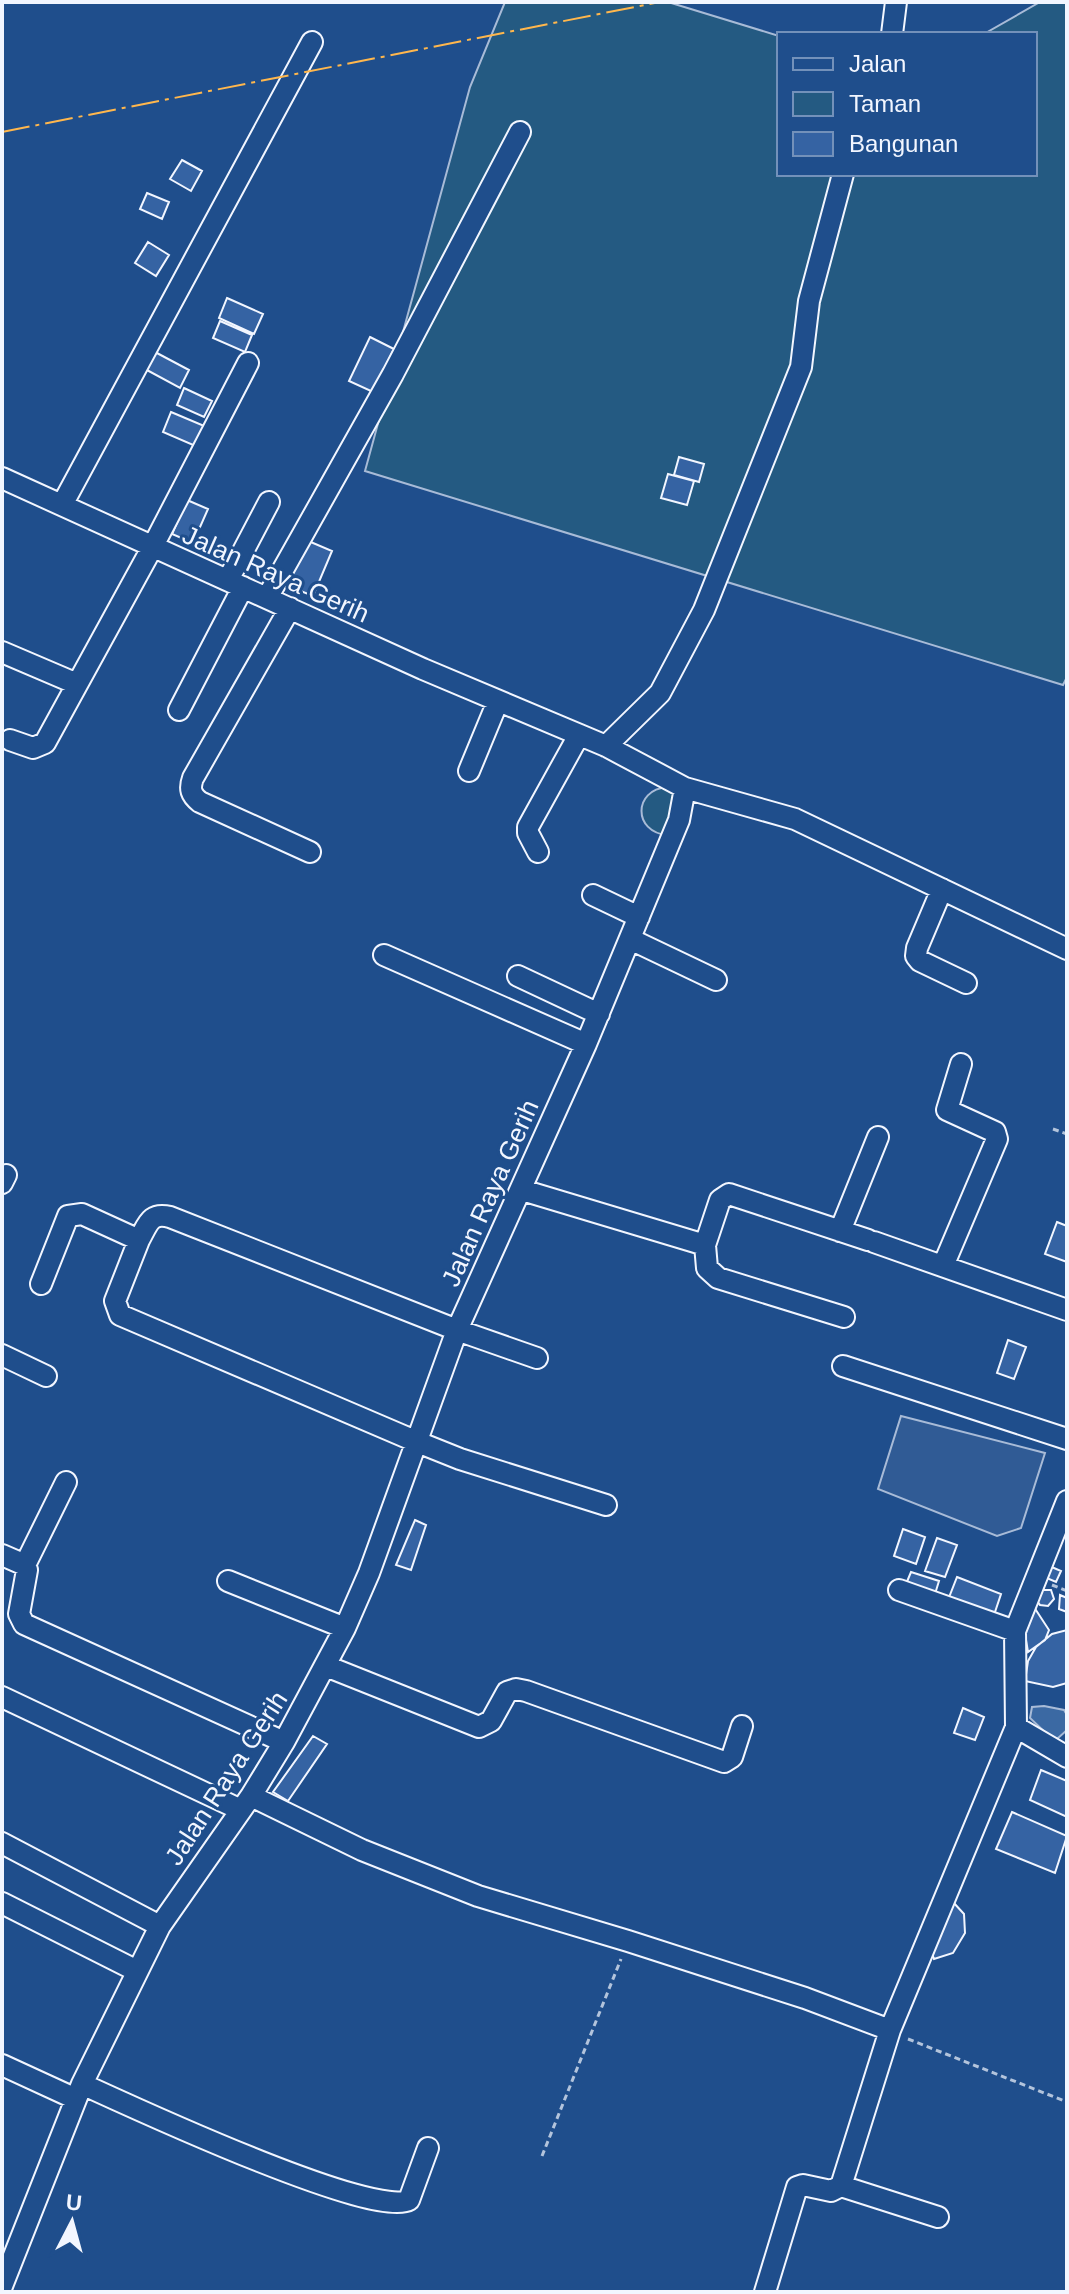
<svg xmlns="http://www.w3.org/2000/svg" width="1069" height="2294" font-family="Helvetica,sans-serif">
  <rect width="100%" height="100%" fill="#1f4e8c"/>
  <!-- green -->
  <path fill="#245a82" stroke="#a8bbd7" stroke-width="2" d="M505,2H668L779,36V174H1035V34H984L1040,2H1067V677L1063,685L365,471L470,87Z
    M667,787L675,789L667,835C633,832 633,790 667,787Z"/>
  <!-- parking -->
  <path fill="#305b95" stroke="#a8bbd7" stroke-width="2" d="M901,1416L1045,1453L1021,1528L997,1536L878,1489Z"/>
  <!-- water -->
  <path fill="#3b69a3" stroke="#a8bbd7" stroke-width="2" d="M1044,1706L1064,1710L1067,1715V1730L1057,1739L1050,1737L1030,1718L1032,1707Z"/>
  <!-- building -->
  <path fill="#3563a3" stroke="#f2f6ff" stroke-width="2" d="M182,160L202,171L191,191L170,179Z
    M147,193L169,202L162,219L140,209Z
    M148,242L169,255L156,276L135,263Z
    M227,298L263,314L254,334L219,318Z
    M220,321L252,335L245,352L213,338Z
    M370,337L394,349L373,392L349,381Z
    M155,352L189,370L180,388L145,369Z
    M184,388L212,401L204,417L177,405Z
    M171,412L209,428L200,448L163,432Z
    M679,457L704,464L699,482L674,475Z
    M668,474L694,481L687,505L661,498Z
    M187,500L208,509L193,543L172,534Z
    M306,540L332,551L313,596L288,586Z
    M1057,1222L1067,1226V1262L1045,1254Z
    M1008,1340L1026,1347L1014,1379L997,1373Z
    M415,1520L426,1525L411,1570L396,1565Z
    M903,1529L925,1537L916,1564L894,1556Z
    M937,1538L957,1545L945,1577L925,1571Z
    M1047,1565L1061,1571L1056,1582L1042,1576Z
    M911,1572L939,1581L935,1594L906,1584Z
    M957,1577L1001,1594L993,1618L948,1600Z
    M1039,1590H1051L1054,1599L1048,1606L1040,1605L1035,1599Z
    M1060,1595L1067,1598V1612L1059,1609Z
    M1032,1604L1049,1630L1045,1640L1028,1652L1024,1628Z
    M1067,1630V1683L1053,1687L1025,1681L1028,1661L1036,1647L1052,1634Z
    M963,1708L984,1717L975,1740L954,1733Z
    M313,1736L327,1744L288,1801L273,1792Z
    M1041,1770L1067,1781V1817L1030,1800Z
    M1012,1812L1067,1836L1055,1873L996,1849Z
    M953,1902L964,1914L965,1933L953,1953L934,1959L931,1951Z"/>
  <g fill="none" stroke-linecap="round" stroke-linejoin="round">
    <defs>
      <path id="minor" d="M892,34L896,2
        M2,478L423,669L606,746L685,788L679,820L586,1044L457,1330L369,1573L345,1628L284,1742L251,1796L160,1926L82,2084L2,2286
        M62,505L312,42
        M228,580L269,502
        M267,598L393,374L520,132
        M290,608L193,778C189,789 191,795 200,802L310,852
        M2,652L77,684
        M179,710L243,587
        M10,740L33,748L45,743L153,546L248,363
        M606,746L660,693L704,610L801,367L809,301L843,174
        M469,771L498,701
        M685,788L795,819L1067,949
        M538,852L528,833V827L579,735
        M942,889L917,948L916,956L920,961L966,983
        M593,895L639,917
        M630,939L716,980
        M384,955L586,1044
        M518,976L599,1014
        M2,1183L6,1175
        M522,1190L705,1245L720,1200L729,1194L868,1240
        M840,1231L878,1137
        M139,1240C148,1224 150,1212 170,1217L457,1330L537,1358
        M874,1242L1067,1310
        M705,1245L707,1268L718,1278L844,1317
        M943,1266L997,1139L995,1132L947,1110L961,1064
        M41,1284L68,1216L82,1214L139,1240L115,1301L120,1315L415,1441L460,1459L606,1505
        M2,1355L46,1376
        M843,1366L1067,1439
        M2,1555L25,1565L27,1570L19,1614L24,1624L284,1742
        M25,1565L66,1482
        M228,1581L345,1628
        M899,1590L1015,1631
        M326,1666L479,1727L491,1721L507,1692L516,1689L526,1691L724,1762L732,1757L742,1726
        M2,1697L241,1810
        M1016,1727L1067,1757
        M251,1796L362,1850L478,1896L628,1941L805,1998L890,2030L1016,1727L1015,1631L1067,1501
        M2,1843L160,1926
        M2,1903L137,1971
        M2,2065L76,2099
        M82,2084C128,2105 375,2220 409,2200L428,2148
        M841,2186L938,2217
        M765,2292L797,2187L803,2185L831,2191L841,2186L890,2030"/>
    </defs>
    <!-- minor casing -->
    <use href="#minor" stroke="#f2f6ff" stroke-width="24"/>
    <!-- path -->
    <path stroke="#b3c4dc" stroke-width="3" stroke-dasharray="6 4" stroke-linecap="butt" d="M1053,1129L1067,1134
      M1052,1585L1067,1591
      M908,2039L1067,2102
      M542,2156L621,1959"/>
    <!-- minor -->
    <use href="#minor" stroke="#1f4e8c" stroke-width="20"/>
    <!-- power -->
    <path stroke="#ffb74d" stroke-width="2" stroke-dasharray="28 6 4 6" stroke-linecap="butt" d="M2,132L660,2"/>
  </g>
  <g text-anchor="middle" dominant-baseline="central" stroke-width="6" stroke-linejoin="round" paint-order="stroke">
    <!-- street labels -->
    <g font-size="26" fill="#f2f6ff" stroke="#1f4e8c">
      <text transform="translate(276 574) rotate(24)">Jalan Raya Gerih</text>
      <text transform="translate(490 1193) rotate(-66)">Jalan Raya Gerih</text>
      <text transform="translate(226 1778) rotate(-57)">Jalan Raya Gerih</text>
    </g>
  </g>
  <!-- border -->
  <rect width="1069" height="2294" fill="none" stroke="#f2f6ff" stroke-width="8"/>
  <!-- legend -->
  <rect x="777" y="32" width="260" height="144" fill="#1f4e8c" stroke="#7391ba" stroke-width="2"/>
  <rect x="793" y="58" width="40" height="12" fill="#1f4e8c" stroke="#7391ba" stroke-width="2"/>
  <text x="849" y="72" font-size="24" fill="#f2f6ff">Jalan</text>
  <rect x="793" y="92" width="40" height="24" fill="#245a82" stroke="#7391ba" stroke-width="2"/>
  <text x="849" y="112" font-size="24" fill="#f2f6ff">Taman</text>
  <rect x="793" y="132" width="40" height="24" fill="#3563a3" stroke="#7391ba" stroke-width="2"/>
  <text x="849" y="152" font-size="24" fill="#f2f6ff">Bangunan</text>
  <!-- north arrow -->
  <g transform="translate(72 2222) rotate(6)" stroke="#1f4e8c" stroke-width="6" paint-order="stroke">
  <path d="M0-6L14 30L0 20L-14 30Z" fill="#f2f6ff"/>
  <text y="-12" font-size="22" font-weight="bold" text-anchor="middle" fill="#f2f6ff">U</text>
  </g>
</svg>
